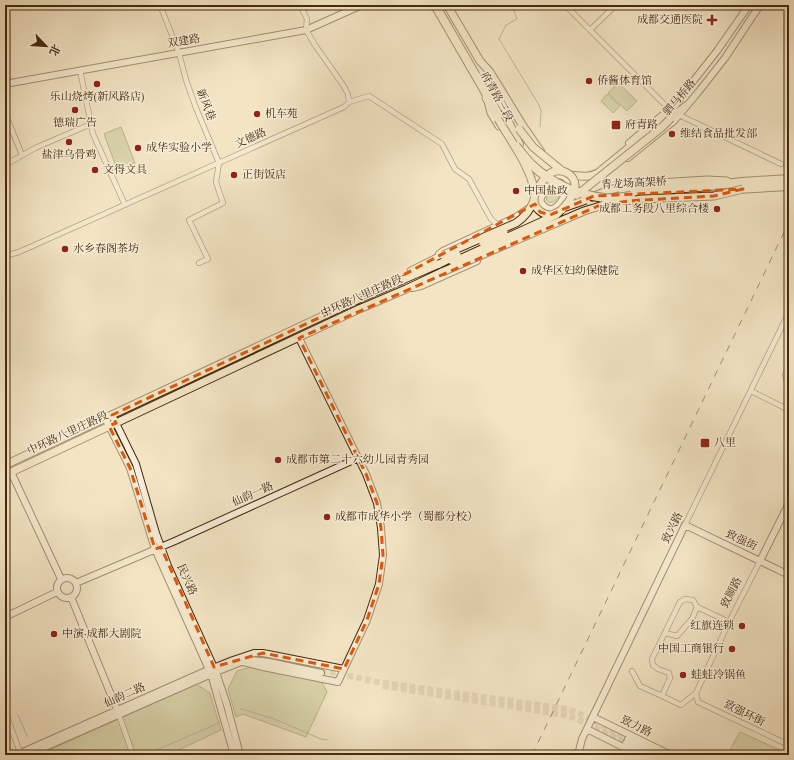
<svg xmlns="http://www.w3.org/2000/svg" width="794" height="760" font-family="Vollkorn,'Noto Serif SC',serif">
  <rect width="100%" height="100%" fill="#f3e5c4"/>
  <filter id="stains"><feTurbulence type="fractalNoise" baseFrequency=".005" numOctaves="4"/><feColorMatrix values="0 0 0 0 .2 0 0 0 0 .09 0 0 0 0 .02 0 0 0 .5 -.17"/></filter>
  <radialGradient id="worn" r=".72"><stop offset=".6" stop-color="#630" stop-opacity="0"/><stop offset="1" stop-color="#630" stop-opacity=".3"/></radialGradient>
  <!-- green -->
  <path fill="#bfc391" stroke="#82764e" d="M618,83L637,101L627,111L608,93Z
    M607,94L620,106L613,113L601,101Z
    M121,127L135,163L117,169L104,134Z
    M553,184L562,188C557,211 536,205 553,184Z
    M251,667L321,681L327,692L306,737L243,714L236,717L228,689L237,671Z
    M196,684L210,693L221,730L168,755H38Z
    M740,732L782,751L783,755H727Z"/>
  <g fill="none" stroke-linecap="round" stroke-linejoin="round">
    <!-- stream -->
    <path stroke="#798373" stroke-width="1" d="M512,5L517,19L506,25L499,39L539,105L541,111L540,127
      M240,709H242L277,720L321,739L327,740
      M18,715L27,736
      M588,751H606L614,755
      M144,755L210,727L220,722
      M563,755L565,752L569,751"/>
    <!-- street-tunnel -->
    <path stroke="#d0bf9f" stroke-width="4.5" stroke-dasharray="4.5 2" stroke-linecap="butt" d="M781,164L789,167"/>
    <!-- secondary-tunnel -->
    <path stroke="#d0bf9f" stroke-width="6" stroke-dasharray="6 3" stroke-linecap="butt" d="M321,670L378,682L567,709L581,714L628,739
      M383,686L565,715L577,719L626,743"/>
    <defs>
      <path id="street" d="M160,5L179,53L186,80L196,108L219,163L216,182L223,203L189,220L208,259L199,263
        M565,5L669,109
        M590,30L616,5
        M80,70L93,134L125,205
        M349,102L369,96L442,144L455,169L469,179L491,219L498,225
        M5,113L22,155
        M679,115L781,164
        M5,165L35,148L91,124
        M5,254L8,255L19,252L344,107L349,102L348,94L343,85L315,45L306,30L307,19L300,5
        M789,366L785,375L786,379L789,381
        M751,391L789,410
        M685,525L789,312
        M665,633L677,636L692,619L697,607L729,622
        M632,671L640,686L662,696L670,678L669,673L658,669L653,665L652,659L680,602L685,599L693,600L697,607
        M696,693L698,702L789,745
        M662,696L681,705L696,693L729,622L760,561
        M5,711L21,755
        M119,715L133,755"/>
      <path id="secondary" d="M5,84L306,30L362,5
        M676,103L717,51L749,5
        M629,143L665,113
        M628,158L674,121L700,90L725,58L760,5
        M558,175C573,176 568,188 564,197C557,209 549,215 540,201C543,191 549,180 558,175Z
        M551,215L558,206
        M439,254L443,251L516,217L529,208
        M412,288L421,286L477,261
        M112,415L136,464L156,533L168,566L216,672L227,705L240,755
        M105,418L130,468L155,549L211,674L234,755
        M11,472L61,579
        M760,561L789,503
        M57 588a10 10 0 1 1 20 0a10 10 0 1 1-20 0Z
        M76,583L175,541L358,458
        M71,597L118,712
        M5,617L57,592
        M243,662L263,667L338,682L367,620L379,584L383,555L381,528L377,503L366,474L299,338
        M593,717L671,755
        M587,729L639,755
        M628,739L660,755
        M626,743L650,755
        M16,755L208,670L233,660L254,653H263L344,669
        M27,755L216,672L236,664L244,661L251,660L269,662L321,673
        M578,755L582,739L685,525L789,575"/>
      <path id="primary" d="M447,5L480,61L490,72L523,126L541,152
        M486,98L488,101L491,113L499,126
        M671,118L686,106
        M571,175C580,176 589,178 598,173L658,124L668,114L679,100
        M535,189L540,201
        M592,197L609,190L626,186L642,184L707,180L727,181
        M411,271L443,255
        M5,465L359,299L439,264
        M5,475L359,309L406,289L442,272"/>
      <path id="highway" d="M435,5L505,126
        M506,118L519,144
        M736,189L789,186
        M623,193L709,186L742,182L789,179"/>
    </defs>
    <!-- street casing -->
    <use href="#street" stroke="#705839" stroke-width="6"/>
    <!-- secondary casing -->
    <use href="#secondary" stroke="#45290b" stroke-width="8"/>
    <!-- primary casing -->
    <use href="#primary" stroke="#45290b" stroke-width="9"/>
    <!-- highway casing -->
    <use href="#highway" stroke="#45290b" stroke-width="10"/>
    <!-- street -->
    <use href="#street" stroke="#f7eed9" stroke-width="4.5"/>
    <!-- secondary -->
    <use href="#secondary" stroke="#f7eed9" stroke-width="6"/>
    <!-- primary -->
    <use href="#primary" stroke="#f3e5c4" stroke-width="7"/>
    <!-- highway -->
    <use href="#highway" stroke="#f3e5c4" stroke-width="8"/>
    <!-- rail -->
    <path stroke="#45290b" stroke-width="1" stroke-dasharray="7 7" stroke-linecap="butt" d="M532,755L789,222"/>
    <defs>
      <path id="primary-bridge" d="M498,119C512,143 530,166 535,193
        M519,129L533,147L561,170
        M577,195L661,128L671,118
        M563,208L586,200
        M483,243L504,233
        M443,255L516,223C525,217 529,211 534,201
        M453,262L556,215C564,208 573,199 575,187C576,174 560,166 549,174C543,179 534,192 534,200C534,209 543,215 551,215C555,214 559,211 562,210
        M439,264L457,255
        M442,272L584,211L610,203L642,199L714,196L743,189"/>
      <path id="highway-bridge" d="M516,146C521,152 526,159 532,165C551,183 577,195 604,198C613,199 622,197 631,196"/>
    </defs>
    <!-- primary-bridge casing -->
    <use href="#primary-bridge" stroke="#45290b" stroke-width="9" stroke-linecap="butt"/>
    <!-- highway-bridge casing -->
    <use href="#highway-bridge" stroke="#45290b" stroke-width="10" stroke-linecap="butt"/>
    <!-- primary-bridge -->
    <use href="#primary-bridge" stroke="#f3e5c4" stroke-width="7"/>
    <!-- highway-bridge -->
    <use href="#highway-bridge" stroke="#f3e5c4" stroke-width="8"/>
  </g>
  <!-- marked area -->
  <path d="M0 0H794V760H0ZM743,189L714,196L628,201L598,206L299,338L366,474L377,503L381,528L383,555L379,584L367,620L344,669L263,653L214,667L161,547L155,549L130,468L109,426L116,423L112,415L359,299L535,204L540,212L550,215L594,196Z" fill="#f3e5c4" fill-opacity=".55" fill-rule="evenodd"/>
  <path fill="none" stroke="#e0570c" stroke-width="3" stroke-dasharray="8 5" stroke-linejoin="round" d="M743,189L714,196L628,201L598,206L299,338L366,474L377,503L381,528L383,555L379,584L367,620L344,669L263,653L214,667L161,547L155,549L130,468L109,426L116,423L112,415L359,299L535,204L540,212L550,215L594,196Z"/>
  <!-- markers -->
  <g fill="#8f2418" stroke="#f7eed9" stroke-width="1.5">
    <path d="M710 14h4v4h4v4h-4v4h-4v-4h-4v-4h4z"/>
    <circle cx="589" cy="81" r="4"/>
    <circle cx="97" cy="84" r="4"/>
    <circle cx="75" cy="110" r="4"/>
    <circle cx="257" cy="114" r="4"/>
    <rect x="611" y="120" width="10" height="10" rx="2"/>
    <circle cx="672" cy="134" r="4"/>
    <circle cx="69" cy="142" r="4"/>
    <circle cx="138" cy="148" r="4"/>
    <circle cx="95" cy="170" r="4"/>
    <circle cx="234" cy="175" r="4"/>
    <circle cx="516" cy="191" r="4"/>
    <circle cx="717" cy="209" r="4"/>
    <circle cx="65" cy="249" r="4"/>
    <circle cx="523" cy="271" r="4"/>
    <rect x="700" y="438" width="10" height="10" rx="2"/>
    <circle cx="278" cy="460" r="4"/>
    <circle cx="327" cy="517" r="4"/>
    <circle cx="742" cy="626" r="4"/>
    <circle cx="54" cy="634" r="4"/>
    <circle cx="732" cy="649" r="4"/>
    <circle cx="683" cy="675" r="4"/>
  </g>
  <g text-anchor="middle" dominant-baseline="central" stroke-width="3" stroke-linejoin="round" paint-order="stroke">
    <!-- poi labels -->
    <g font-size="11" fill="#45290b" stroke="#f7eed9" text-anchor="start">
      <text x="703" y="20" text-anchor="end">成都交通医院</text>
      <text x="597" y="81">侨酱体育馆</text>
      <text x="97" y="97" text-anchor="middle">乐山烧烤(新风路店)</text>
      <text x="265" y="114">机车苑</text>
      <text x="75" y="123" text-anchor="middle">德瑞广告</text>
      <text x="625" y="125">府青路</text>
      <text x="680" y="134">维结食品批发部</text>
      <text x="146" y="148">成华实验小学</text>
      <text x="69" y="155" text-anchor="middle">盐津乌骨鸡</text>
      <text x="103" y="170">文得文具</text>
      <text x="242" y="175">正街饭店</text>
      <text x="524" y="191">中国盐政</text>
      <text x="709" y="209" text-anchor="end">成都工务段八里综合楼</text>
      <text x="73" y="249">水乡春阁茶坊</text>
      <text x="531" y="271">成华区妇幼保健院</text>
      <text x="714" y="443">八里</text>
      <text x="286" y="460">成都市第二十六幼儿园青秀园</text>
      <text x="335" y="517">成都市成华小学（蜀都分校）</text>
      <text x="734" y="626" text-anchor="end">红旗连锁</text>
      <text x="62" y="634">中演·成都大剧院</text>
      <text x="724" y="649" text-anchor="end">中国工商银行</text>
      <text x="691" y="675">蛙蛙冷锅鱼</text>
    </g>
    <!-- street labels -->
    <g font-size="11" fill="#45290b" stroke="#f7eed9">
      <text transform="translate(184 42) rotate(-10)">双建路</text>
      <text transform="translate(496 97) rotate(61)">府青路三段</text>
      <text transform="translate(680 98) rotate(-49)">驷马桥路</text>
      <text transform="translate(205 105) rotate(69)">新风巷</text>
      <text transform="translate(251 139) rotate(-24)">文德路</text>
      <text transform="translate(634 184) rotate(-3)">青龙场高架桥</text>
      <text transform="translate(362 297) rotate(-24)">中环路八里庄路段</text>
      <text transform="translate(68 434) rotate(-25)">中环路八里庄路段</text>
      <text transform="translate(253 495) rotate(-24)">仙韵一路</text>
      <text transform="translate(673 528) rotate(-64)">致兴路</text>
      <text transform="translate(741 541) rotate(25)">致强街</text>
      <text transform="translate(186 580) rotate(66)">民兴路</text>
      <text transform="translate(732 593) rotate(-63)">致顺路</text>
      <text transform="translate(125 696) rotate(-24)">仙韵二路</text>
      <text transform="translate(744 714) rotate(26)">致强环街</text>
      <text transform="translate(636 727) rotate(26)">致力路</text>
    </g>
  </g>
  <!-- margin -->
  <rect width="794" height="760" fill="none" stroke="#f3e5c4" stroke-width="20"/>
  <rect x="6" y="6" width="782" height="748" fill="none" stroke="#45290b" stroke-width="2"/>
  <rect x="10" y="10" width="774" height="740" fill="none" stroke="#45290b"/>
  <!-- north arrow -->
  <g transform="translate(46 46) rotate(115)" stroke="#f7eed9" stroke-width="3" paint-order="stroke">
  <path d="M0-3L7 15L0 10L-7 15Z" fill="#45290b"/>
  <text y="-6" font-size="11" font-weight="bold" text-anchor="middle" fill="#45290b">北</text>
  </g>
  <rect width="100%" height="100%" filter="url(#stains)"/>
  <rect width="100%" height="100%" fill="url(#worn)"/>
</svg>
